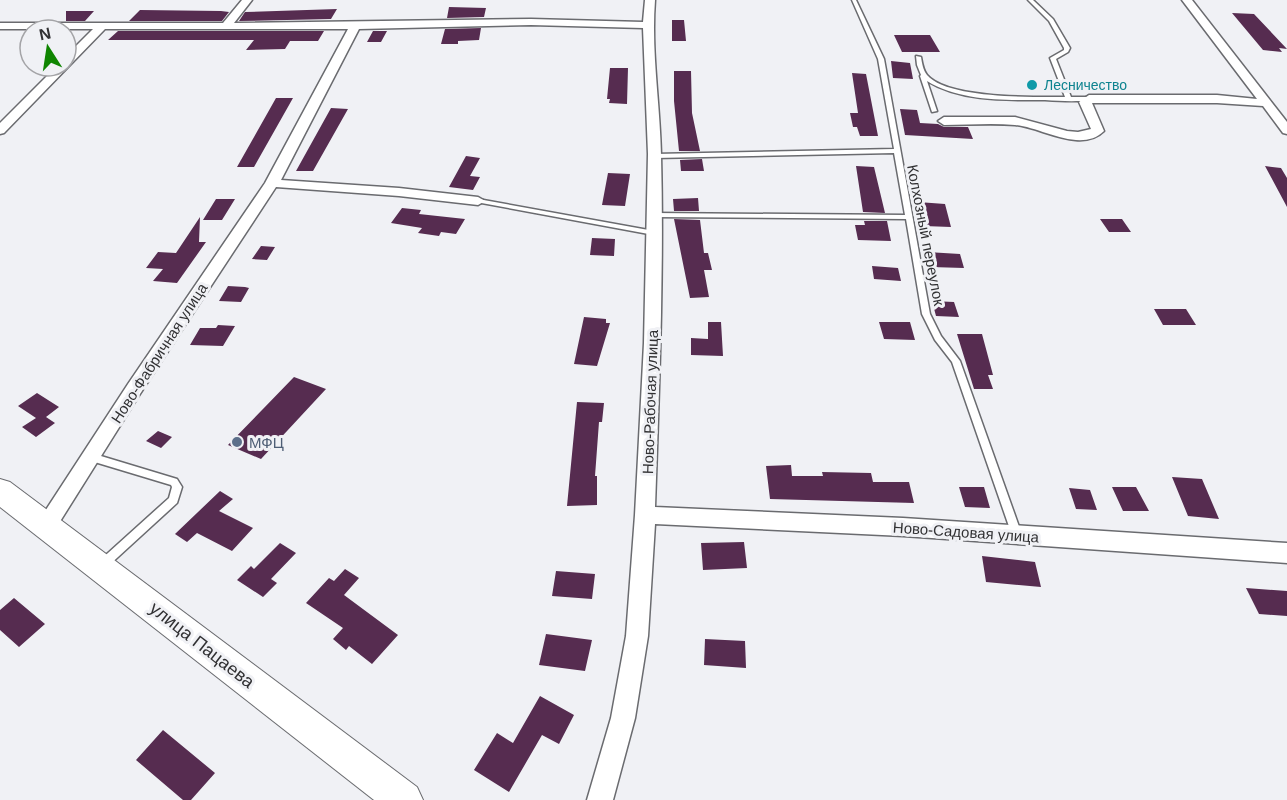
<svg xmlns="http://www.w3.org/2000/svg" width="1287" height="800" font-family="Helvetica,sans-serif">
  <rect width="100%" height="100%" fill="#f0f1f5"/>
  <!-- building -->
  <path fill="#562c50" d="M449,7L486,8L484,17L447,18Z
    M337,9L331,19L239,21L245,12Z
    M140,10L221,11L229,12L222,21H129Z
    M66,11H94L85,21H66Z
    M1232,13L1254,14L1287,49L1279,48L1282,52L1263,50Z
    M672,20H684L686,41H672Z
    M481,28L479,40L458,41V44H441L445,29Z
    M118,31H324L318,41H290L285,49L246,50L254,40H108Z
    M373,31H387L381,42H367Z
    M894,35H930L940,52H902Z
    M891,61L910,63L913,79L893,78Z
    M610,68H628L627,104L609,103L610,99H607Z
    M674,71H691L692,113L700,151H679L674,101Z
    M852,73L866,74L878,136H860L857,127H853L850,113H858Z
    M276,98H293L254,167H237Z
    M331,108L348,109L313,171H296Z
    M900,109L917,110L920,123L938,124L944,127H968L973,139L905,135Z
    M466,156L480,158L470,176L480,177L473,190L449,187Z
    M702,159L704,171H681L680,160Z
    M856,166L874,167L885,213L863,212Z
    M1265,166L1281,168L1287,178V207Z
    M608,173L630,174L625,206L602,205Z
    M698,198L699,211H674L673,199Z
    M216,199H235L222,220H203Z
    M918,202L945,204L951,227L924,226Z
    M402,208L421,210L419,214L465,219L456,234L441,232L439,236L418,233L422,228L391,223Z
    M200,217L199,242H206L177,283L153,281L163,269L146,268L158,252L176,253Z
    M674,219L700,220L704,253H708L712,270H704L709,297L690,298Z
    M1100,219H1122L1131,232H1109Z
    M864,221H887L891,241L858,240L855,225H865Z
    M592,238L615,239L614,256L590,255Z
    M261,246L275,247L267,260L252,259Z
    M927,252L960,254L964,268L931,267Z
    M872,266L898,268L901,281L874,279Z
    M228,286L245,287L249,288L241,302L219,301Z
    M932,301L954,302L959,317L936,316Z
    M1154,309H1186L1196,325H1163Z
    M584,317L606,319V323H610L597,366L574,364Z
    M708,322H721L723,356L691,355V338L708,339Z
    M879,322H910L915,340L884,339Z
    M218,325L235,326L223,346L190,345L200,328H216Z
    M957,334H982L993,375H988L993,389H974Z
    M294,377L326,389L261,459L228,445Z
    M37,393L59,407L46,417L55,423L36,437L22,427L36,418L18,406Z
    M577,402L604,403L602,422H599L595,476H597V505L567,506Z
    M158,431L172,437L161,448L146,441Z
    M791,465L792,476H823L822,472L871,473L873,482H909L914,503L770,499L766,466Z
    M1172,477L1202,479L1219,519L1188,516Z
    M959,487H984L990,508L965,507Z
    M1112,487H1136L1149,511H1123Z
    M1069,488L1090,490L1097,510L1076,509Z
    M220,491L233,499L219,511L253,528L232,551L197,533L187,542L175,534Z
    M744,542L747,568L703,570L701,543Z
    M280,543L296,553L271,579L277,583L263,597L237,580L251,566L254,569Z
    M982,556L1035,562L1041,587L986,582Z
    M345,569L359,578L344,595L398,635L372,664L349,646L346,650L333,639L343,628L306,603L329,578L334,581Z
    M556,571L595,574L592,599L552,596Z
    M1246,588L1287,591V616L1259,614Z
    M14,598L45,624L19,647L0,630V610Z
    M546,634L592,640L585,671L539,665Z
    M705,639L745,641L746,668L704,665Z
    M540,696L574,715L559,744L542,735L509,792L474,770L497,733L513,743Z
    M163,730L215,773L191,800H183L136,760Z"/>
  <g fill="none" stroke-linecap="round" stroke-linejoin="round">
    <defs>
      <path id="lane" d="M852,0H856L884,59L930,314L941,336L960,361L1022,535L1021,538L1017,540L1013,538L1012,535L952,362L935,340L922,314L906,219L654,217L650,215L654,213L905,215L894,153L655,158L652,156L655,154L894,149L878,59Z
        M1028,0H1033L1053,19L1070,48L1068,52L1056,59L1071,97H1089L1091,98V100C1076,102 1060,101 1045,100C1007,100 961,102 927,81L937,111L932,112L920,76L921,75L917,65L916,56L921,57C922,63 923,70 927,75C947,99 1035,97 1065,97L1050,58L1064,50V48L1049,21Z
        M478,199L654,231L658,233L654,235L476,202V200Z
        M91,453L177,479L182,487L177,503L106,568L102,570L98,568L97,565L98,562L169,498L172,487L171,485L88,460L86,457L88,454Z"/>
      <path id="street" d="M242,0H252L234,23L531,19L643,22L645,0H655C651,52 660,103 661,155C664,272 659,390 655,507L903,518L1287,543V563L903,536L655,524L648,636L635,718L613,800H587L611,718L626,636L635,515L644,343L648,154L643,28L531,25L359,29L281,180L399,188L478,197L485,201L478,205L399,196L276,187L140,394L54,531L47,534L40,531L37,525L40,519L128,384L265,183L348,29H105L4,133L0,134V123L57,66H66V56L93,29H0V23H223Z
        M1182,0H1192L1287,122V134L1283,133L1263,106L1217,103H1092L1104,131C1081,154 1041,127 1015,125C991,123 967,125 944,125L938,121L944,117H1015L1067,131L1078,132L1091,129L1079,102L1089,95H1217L1257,99Z"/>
      <path id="secondary" d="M0,479L10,482L417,787L423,800H374L0,507Z"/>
    </defs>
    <!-- lane casing -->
    <use href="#lane" stroke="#6a6b6f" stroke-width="3"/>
    <!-- street casing -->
    <use href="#street" stroke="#6a6b6f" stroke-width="3"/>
    <!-- secondary casing -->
    <use href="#secondary" stroke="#6a6b6f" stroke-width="2"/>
    <!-- lane -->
    <use href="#lane" fill="#fff" fill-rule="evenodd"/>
    <!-- street -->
    <use href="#street" fill="#fff" fill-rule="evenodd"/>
    <!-- secondary -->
    <use href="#secondary" fill="#fff" fill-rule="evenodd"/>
  </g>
  <!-- markers -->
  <circle fill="#0f9aa8" stroke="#f0f1f5" stroke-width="2" cx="1032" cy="85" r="6"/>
  <circle fill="#5c6f8a" stroke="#f0f1f5" stroke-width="2" cx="237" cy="442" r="6"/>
  <g text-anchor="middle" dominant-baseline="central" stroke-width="6" stroke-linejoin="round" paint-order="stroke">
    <!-- far-culture labels -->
    <g font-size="14" fill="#0d838f" stroke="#f0f1f5" text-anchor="start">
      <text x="1044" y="85">Лесничество</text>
    </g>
    <!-- street labels -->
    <g font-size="15" fill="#313133" stroke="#f0f1f5">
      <text transform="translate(926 235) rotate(79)">Колхозный переулок</text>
      <text transform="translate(159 353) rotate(-57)">Ново-Фабричная улица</text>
      <text transform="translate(650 402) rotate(-88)">Ново-Рабочая улица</text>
      <text transform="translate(966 532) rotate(4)">Ново-Садовая улица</text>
    </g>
    <!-- service labels -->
    <g font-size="15" fill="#4e5e75" stroke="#f0f1f5" text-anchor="start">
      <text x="249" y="442">МФЦ</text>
    </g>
    <!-- near-street labels -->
    <g font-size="18" fill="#313133" stroke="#f0f1f5">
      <text transform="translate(202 645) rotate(38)">улица Пацаева</text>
    </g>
  </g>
  <!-- north arrow -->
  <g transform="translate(48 48) rotate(348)"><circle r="28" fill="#f0f1f5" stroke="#a4a4a7" stroke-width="1.5"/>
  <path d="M0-4.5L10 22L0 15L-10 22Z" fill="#0f8500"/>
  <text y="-9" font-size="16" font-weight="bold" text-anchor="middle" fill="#313133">N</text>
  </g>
</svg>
